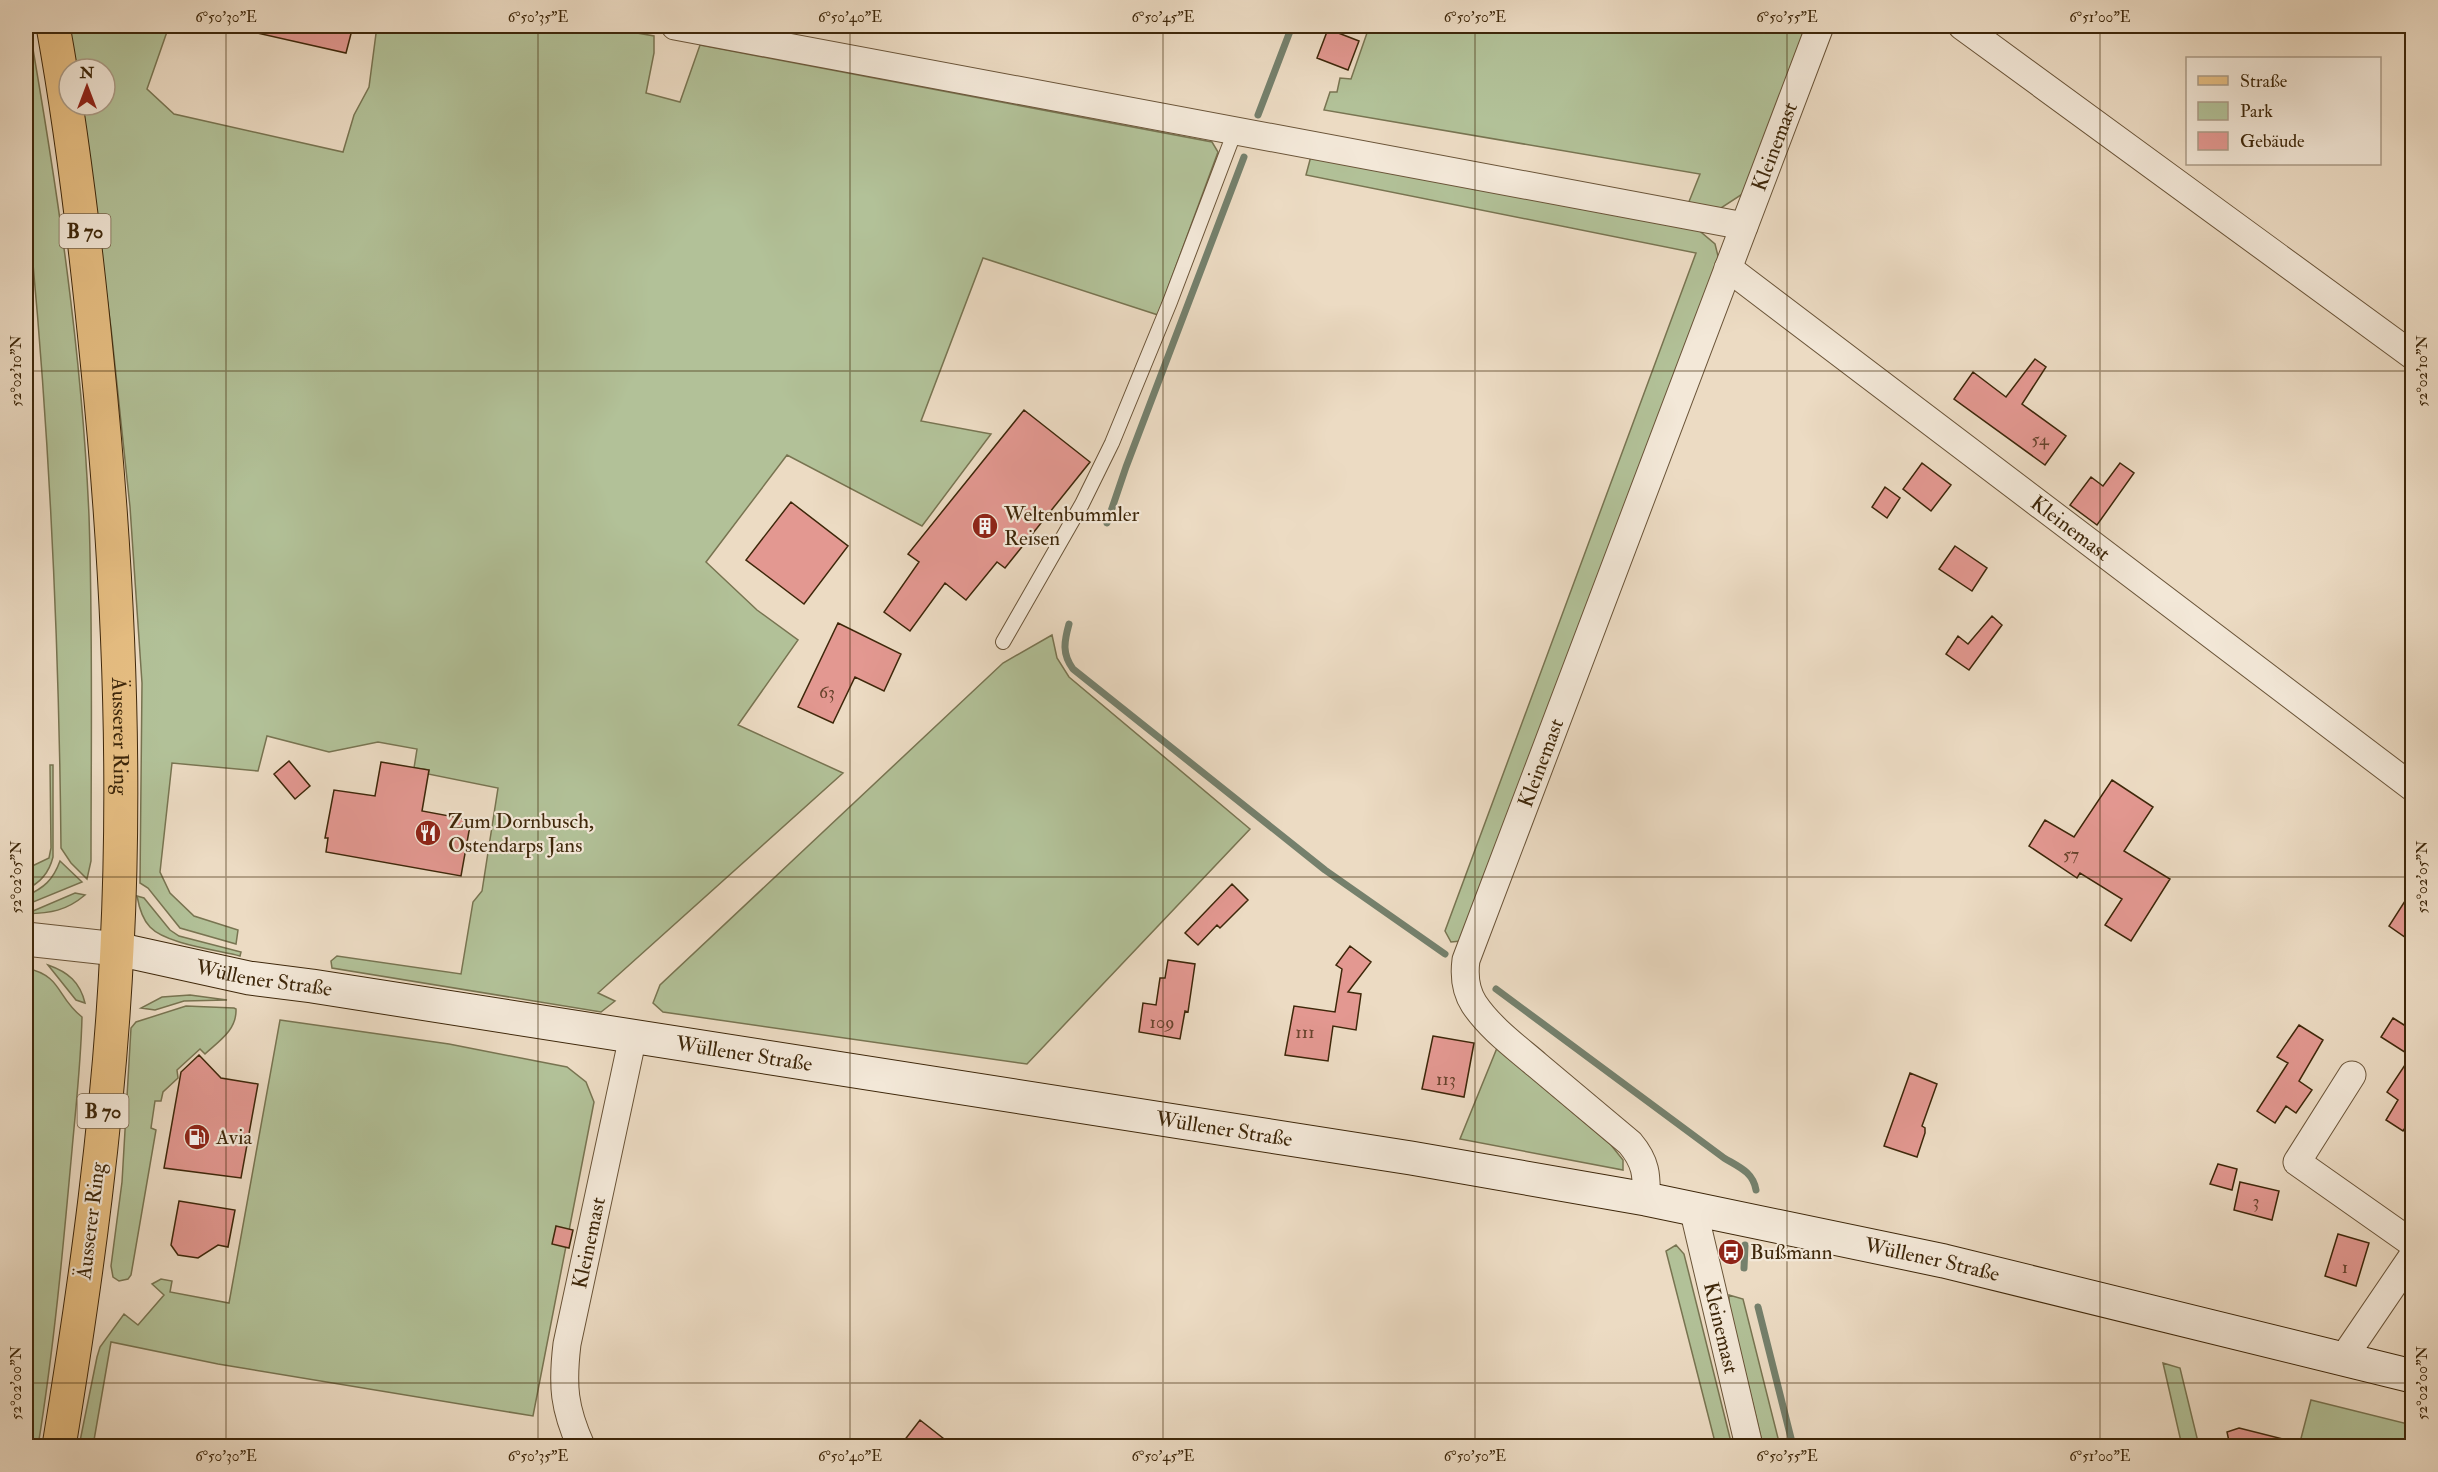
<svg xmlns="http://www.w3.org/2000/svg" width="2438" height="1472" viewBox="0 0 2438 1472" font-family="'IM FELL Double Pica',serif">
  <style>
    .green { fill: #b2c198; stroke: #787451; stroke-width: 1.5 }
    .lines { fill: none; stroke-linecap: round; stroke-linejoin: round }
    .stream { stroke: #75806c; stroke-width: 7 }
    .building { fill: #e39891; stroke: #3e270a; stroke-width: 1.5 }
    .service-casing { stroke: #6a5438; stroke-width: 16 }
    .minor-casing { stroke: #6a5438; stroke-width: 29 }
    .tertiary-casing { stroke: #6a5438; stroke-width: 35 }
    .secondary-casing { stroke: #3e270a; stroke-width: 35 }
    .primary-casing { stroke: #3e270a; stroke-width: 35 }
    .service { stroke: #f3e8d8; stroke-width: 14 }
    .minor { stroke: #f3e8d8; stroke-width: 27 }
    .tertiary { stroke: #f3e8d8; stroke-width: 33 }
    .secondary { stroke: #f3e8d8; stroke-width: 33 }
    .primary { stroke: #e6be82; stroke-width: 33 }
    .ticks { fill: none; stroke: #3e270a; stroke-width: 1.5; stroke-opacity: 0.45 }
    .labels { text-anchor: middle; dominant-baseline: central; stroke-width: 4.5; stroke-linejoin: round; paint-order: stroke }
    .number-label { font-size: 18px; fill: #67432c }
    .shield { fill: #f3e8d8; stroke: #746148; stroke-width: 1.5 }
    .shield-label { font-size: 20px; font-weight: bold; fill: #3e270a }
    .street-label { font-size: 21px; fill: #3e270a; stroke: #f3e8d8 }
    .poi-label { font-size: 21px; fill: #3e270a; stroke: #f3e8d8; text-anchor: start }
    .neatline { fill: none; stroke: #3e270a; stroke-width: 2 }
    .ticks-label { font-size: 15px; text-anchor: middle; fill: #3e270a }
  </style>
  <rect width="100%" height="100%" fill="#ecdbc3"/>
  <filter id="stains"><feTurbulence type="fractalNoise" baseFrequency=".00333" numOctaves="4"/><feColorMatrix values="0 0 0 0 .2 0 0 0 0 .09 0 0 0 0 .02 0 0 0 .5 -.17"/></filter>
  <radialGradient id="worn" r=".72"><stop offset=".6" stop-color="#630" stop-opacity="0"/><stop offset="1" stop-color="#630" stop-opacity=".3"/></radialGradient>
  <!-- green -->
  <path class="green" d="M 26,26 L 29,26 C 57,187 82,352 89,516 C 93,631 91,746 91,861 L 87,879 L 71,863 L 61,848 C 59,635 49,422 28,211 L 26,212 Z
    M 68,26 L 169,26 L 147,89 L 174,114 L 343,152 L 354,115 L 369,87 L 377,26 L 597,26 L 654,36 L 654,53 L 646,93 L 680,102 L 700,45 L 1212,142 L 1218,152 L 1158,315 L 983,258 L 921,421 L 991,434 L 922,526 L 787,455 L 706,562 L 757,610 L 798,640 L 738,725 L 843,773 L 598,993 L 615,1001 L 601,1012 L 332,968 L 331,961 L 337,956 L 461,974 L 473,902 L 482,891 L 498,788 L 428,774 L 429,770 L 414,768 L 417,749 L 378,742 L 329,752 L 267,736 L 258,771 L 172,763 L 160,872 L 170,893 L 194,916 L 238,930 L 236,944 L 180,928 L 148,888 L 140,883 L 142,683 L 130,507 L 111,328 L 81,105 L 105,105 L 105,69 L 75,69 Z
    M 1348,26 L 1809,26 L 1744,193 L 1721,208 L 1688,204 L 1700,174 L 1324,110 L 1330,92 L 1337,92 L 1340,78 L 1351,79 L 1367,33 Z
    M 1311,156 L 1696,228 L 1715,244 L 1720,264 L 1461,941 L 1451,942 L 1445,931 L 1696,253 L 1306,175 Z
    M 1052,635 L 1057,658 L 1069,677 L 1250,829 L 1027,1064 L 663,1012 L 653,1003 L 660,985 L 1003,663 Z
    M 50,765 L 53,765 L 53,857 C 49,873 41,883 26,889 L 26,869 L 49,858 L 51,848 Z
    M 60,861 L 82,882 L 26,905 L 26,896 C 44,888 53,880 60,861 Z
    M 75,893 L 85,895 C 66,911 51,913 26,914 Z
    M 137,896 L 144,898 L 170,930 L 179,936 L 241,952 L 240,956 C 217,950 166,944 150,927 C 142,919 139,907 137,896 Z
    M 48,965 C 68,972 80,982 85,1003 L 76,1000 Z
    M 26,968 C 63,976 56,997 82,1017 C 81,1062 76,1105 72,1150 C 63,1249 54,1348 38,1446 L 26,1446 Z
    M 190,995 L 227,1000 L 184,1001 L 155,1010 L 141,1008 L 162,997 Z
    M 186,1006 L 234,1008 L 236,1009 C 237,1030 219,1041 205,1054 L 200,1049 L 177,1070 L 178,1078 L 163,1092 L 161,1101 L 155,1101 L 151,1128 L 156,1130 L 131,1275 L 128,1279 L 119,1281 L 113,1277 L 111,1266 L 122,1182 L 131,1028 L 136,1022 Z
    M 280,1020 L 449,1044 L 567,1067 L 586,1082 L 594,1102 L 533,1416 L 218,1364 L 111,1342 L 93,1446 L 79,1446 L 97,1357 L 100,1347 L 124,1314 L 138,1325 L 164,1295 L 152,1284 L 161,1279 L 172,1281 L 170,1292 L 229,1303 Z
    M 1497,1048 L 1611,1145 L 1623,1160 L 1623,1170 L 1460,1139 Z
    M 1676,1245 L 1684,1254 L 1732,1446 L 1716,1446 L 1666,1251 Z
    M 1729,1295 L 1743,1299 L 1780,1446 L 1763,1446 L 1729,1306 Z
    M 2163,1363 L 2180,1368 L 2199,1446 L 2182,1446 Z
    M 2311,1400 L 2412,1425 L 2412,1446 L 2299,1446 Z"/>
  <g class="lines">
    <!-- stream -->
    <path class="stream" d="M 1258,115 L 1292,26
      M 1107,523 L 1126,467 L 1244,157
      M 1069,624 C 1064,642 1062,654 1073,669 L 1325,870 L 1445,954
      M 1496,989 L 1724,1158 C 1739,1167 1753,1172 1756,1190
      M 1744,1268 L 1745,1245
      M 1758,1307 L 1793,1446"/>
  </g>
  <!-- building -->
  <path class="building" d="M 258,26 L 353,26 L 346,53 L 257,33 Z
    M 1328,29 L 1359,41 L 1348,70 L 1317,58 Z
    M 2035,359 L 2046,367 L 2022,404 L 2066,436 L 2045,465 L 1954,399 L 1973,372 L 2006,397 Z
    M 1024,410 L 1090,462 L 1005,568 L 997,562 L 966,600 L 945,583 L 910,631 L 884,612 L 919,562 L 908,554 Z
    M 1922,463 L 1951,485 L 1931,511 L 1903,489 Z
    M 2120,463 L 2134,473 L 2097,525 L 2070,505 L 2091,477 L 2103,486 Z
    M 1885,487 L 1900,498 L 1887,518 L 1872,507 Z
    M 791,502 L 848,546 L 804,604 L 746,560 Z
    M 1955,546 L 1987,568 L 1972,591 L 1939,569 Z
    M 1992,616 L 2002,625 L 1969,670 L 1946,654 L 1958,636 L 1968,644 Z
    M 838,623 L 901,654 L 884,691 L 855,677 L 833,723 L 798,707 Z
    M 289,761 L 310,786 L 295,799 L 274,774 Z
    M 381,762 L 429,770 L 422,811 L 471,820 L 461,876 L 326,852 L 328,838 L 325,838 L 334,790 L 375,796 Z
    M 2112,780 L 2153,807 L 2124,851 L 2170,879 L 2131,941 L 2105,925 L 2122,899 L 2080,873 L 2077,878 L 2029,846 L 2045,820 L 2074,837 Z
    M 1232,884 L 1248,900 L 1220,928 L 1217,925 L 1198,945 L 1185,933 Z
    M 2412,890 L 2412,942 L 2389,926 Z
    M 1350,946 L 1371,962 L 1348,992 L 1361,994 L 1356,1030 L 1333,1026 L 1328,1061 L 1285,1055 L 1294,1006 L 1335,1012 L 1342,969 L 1336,965 Z
    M 1168,960 L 1195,964 L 1188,1012 L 1185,1011 L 1180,1039 L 1139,1032 L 1143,1003 L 1156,1005 L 1160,978 L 1165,978 Z
    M 2393,1018 L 2412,1030 L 2412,1117 L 2403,1131 L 2386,1120 L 2398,1100 L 2387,1092 L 2411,1056 L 2381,1037 Z
    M 2299,1025 L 2323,1040 L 2299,1081 L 2312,1090 L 2296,1113 L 2286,1106 L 2275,1123 L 2257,1111 L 2288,1063 L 2277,1057 Z
    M 1433,1036 L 1474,1043 L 1464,1097 L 1422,1089 Z
    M 199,1055 L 221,1078 L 258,1084 L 241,1178 L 164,1168 L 181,1072 Z
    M 1910,1073 L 1937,1084 L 1922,1126 L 1925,1128 L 1925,1133 L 1917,1157 L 1884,1146 Z
    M 2218,1164 L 2237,1169 L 2232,1190 L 2210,1184 Z
    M 2240,1182 L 2279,1191 L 2272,1220 L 2234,1210 Z
    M 179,1201 L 235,1210 L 228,1247 L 218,1245 L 198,1258 L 178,1255 L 171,1245 Z
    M 556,1226 L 573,1230 L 569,1248 L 552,1244 Z
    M 2338,1234 L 2369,1243 L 2356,1286 L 2325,1276 Z
    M 920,1420 L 953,1446 L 900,1446 Z
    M 2239,1428 L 2287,1440 L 2287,1446 L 2230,1446 L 2227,1432 Z"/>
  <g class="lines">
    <!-- service casing -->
    <g class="service-casing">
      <path id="service" d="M 1003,642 L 1082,504 L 1112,443 L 1170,302 L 1235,131"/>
    </g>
    <!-- minor casing -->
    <g class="minor-casing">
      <g id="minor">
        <path d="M 675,26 L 1744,226"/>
        <path d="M 1962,26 L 2412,355"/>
        <path id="s1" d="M 1728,268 L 2412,787"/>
        <path d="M 2352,1075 L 2297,1162 L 2412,1243"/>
        <path id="s2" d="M 1646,1199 C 1647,1175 1646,1162 1630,1143 C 1599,1117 1568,1091 1537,1065 C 1516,1047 1490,1028 1474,1004 C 1465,990 1464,975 1466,960 L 1820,26"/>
        <path id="s3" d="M 1693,1208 L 1749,1446"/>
        <path d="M 2342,1360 L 2412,1257"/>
        <path id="s4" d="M 581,1446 C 564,1408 562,1386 567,1344 L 633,1036"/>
      </g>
    </g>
    <!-- tertiary casing -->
    <g class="tertiary-casing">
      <path id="tertiary" d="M 26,939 L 117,949"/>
    </g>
    <!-- secondary casing -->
    <g class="secondary-casing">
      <g id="secondary">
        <path id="s5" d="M 117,949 L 249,978 L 312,986 L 1411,1158 L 1646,1199 L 1944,1261 L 2412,1376"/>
      </g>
    </g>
    <!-- primary casing -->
    <g class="primary-casing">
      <g id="primary">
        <path id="s6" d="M 53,26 C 73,136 86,248 97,360 C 117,555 127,752 117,948 C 109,1115 86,1282 59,1446"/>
      </g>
    </g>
    <!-- service -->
    <use href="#service" class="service"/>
    <!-- minor -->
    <use href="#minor" class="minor"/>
    <!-- tertiary -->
    <use href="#tertiary" class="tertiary"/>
    <!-- secondary -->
    <use href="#secondary" class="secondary"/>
    <!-- primary -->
    <use href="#primary" class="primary"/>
  </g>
  <!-- ticks -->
  <path class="ticks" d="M 226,26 L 226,1446M 538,26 L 538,1446M 850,26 L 850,1446M 1163,26 L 1163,1446M 1475,26 L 1475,1446M 1787,26 L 1787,1446M 2100,26 L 2100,1446M 2412,26 L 2412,1446M 26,371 L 2412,371M 26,877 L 2412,877M 26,1383 L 2412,1383"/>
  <!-- icons -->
  <defs>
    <g id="building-disc" transform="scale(1.35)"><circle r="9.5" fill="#8f2418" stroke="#f3e8d8"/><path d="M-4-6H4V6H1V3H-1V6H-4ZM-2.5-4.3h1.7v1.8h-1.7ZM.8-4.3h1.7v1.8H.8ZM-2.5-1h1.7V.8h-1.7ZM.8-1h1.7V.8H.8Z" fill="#fff"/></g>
    <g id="restaurant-disc" transform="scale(1.35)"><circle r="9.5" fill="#8f2418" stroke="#f3e8d8"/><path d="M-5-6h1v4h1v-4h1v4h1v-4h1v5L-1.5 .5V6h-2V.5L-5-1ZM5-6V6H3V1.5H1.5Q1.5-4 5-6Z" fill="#fff"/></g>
    <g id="fuel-disc" transform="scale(1.35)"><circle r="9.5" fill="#8f2418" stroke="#f3e8d8"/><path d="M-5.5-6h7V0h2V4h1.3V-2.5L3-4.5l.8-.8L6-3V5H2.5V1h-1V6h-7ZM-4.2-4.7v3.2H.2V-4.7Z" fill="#fff"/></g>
    <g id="bus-disc" transform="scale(1.35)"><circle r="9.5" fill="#8f2418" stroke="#f3e8d8"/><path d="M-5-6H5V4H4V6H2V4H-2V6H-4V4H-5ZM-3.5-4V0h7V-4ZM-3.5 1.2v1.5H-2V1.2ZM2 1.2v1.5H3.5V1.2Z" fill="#fff"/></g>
  </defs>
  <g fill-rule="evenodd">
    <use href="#building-disc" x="985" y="526"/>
    <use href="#restaurant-disc" x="428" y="833"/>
    <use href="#fuel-disc" x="197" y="1137"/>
    <use href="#bus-disc" x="1731" y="1252"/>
  </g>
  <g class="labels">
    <!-- number labels -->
    <g class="number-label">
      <text x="2040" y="439">54</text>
      <text x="827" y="692">63</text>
      <text x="2071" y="854">57</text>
      <text x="1162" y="1022">109</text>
      <text x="1305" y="1032">111</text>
      <text x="1446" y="1079">113</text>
      <text x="2256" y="1201">3</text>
      <text x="2345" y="1267">1</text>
    </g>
    <!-- shield labels -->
    <g class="shield">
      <rect x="59.5" y="214" width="51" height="34" rx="4.5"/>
      <rect x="77.5" y="1094" width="51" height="34" rx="4.5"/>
    </g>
    <g class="shield-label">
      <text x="85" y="231">B 70</text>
      <text x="103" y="1111">B 70</text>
    </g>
    <!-- street labels -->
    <g class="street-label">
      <text stroke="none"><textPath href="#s2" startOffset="1185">Kleinemast</textPath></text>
      <text stroke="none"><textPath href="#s1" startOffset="430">Kleinemast</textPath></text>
      <text stroke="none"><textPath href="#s6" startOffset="714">Äusserer Ring</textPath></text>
      <text stroke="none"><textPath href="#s2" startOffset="526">Kleinemast</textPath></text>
      <text stroke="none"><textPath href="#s5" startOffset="150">Wüllener Straße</textPath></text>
      <text stroke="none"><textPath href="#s5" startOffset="636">Wüllener Straße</textPath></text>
      <text stroke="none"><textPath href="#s5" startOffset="1122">Wüllener Straße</textPath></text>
      <text transform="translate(91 1221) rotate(-83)">Äusserer Ring</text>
      <text stroke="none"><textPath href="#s4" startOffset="208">Kleinemast</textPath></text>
      <text stroke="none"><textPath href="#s5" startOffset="1842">Wüllener Straße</textPath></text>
      <text stroke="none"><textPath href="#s3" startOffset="123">Kleinemast</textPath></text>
    </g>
    <!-- poi labels -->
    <g class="poi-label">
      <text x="1004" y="514">Weltenbummler<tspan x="1004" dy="24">Reisen</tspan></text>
      <text x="448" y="821">Zum Dornbusch,<tspan x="448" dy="24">Ostendarps Jans</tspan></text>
      <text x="216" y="1137">Avia</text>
      <text x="1750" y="1252">Bußmann</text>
    </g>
  </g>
  <!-- margin -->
  <rect width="2438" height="1472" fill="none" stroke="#ecdbc3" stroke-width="66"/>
  <!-- legend -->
  <rect x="2186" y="57" width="195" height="108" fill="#f3e8d8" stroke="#ab9b86" stroke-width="1.5"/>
  <rect x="2198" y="76" width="30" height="9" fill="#e6be82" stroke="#ab9b86" stroke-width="1.5"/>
  <text x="2240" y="87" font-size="18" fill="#3e270a">Straße</text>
  <rect x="2198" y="102" width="30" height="18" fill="#b2c198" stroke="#ab9b86" stroke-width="1.5"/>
  <text x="2240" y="117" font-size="18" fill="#3e270a">Park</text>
  <rect x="2198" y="132" width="30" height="18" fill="#e39891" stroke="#ab9b86" stroke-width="1.5"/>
  <text x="2240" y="147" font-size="18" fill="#3e270a">Gebäude</text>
  <!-- north arrow -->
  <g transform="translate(87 87)"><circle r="28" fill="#f3e8d8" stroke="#ab9b86" stroke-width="1.5"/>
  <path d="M0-4.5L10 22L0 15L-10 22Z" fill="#8f2418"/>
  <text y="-9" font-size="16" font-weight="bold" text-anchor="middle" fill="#3e270a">N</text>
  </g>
  <rect x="33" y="33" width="2372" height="1406" class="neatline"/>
  <g class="ticks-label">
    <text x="226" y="22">6°50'30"E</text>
    <text x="538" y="22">6°50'35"E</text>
    <text x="850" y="22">6°50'40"E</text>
    <text x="1163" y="22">6°50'45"E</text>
    <text x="1475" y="22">6°50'50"E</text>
    <text x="1787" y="22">6°50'55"E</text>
    <text x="2100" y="22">6°51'00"E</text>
    <text transform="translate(16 371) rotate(-90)" y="5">52°02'10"N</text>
    <text transform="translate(2422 371) rotate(-90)" y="5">52°02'10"N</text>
    <text transform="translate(16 877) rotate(-90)" y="5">52°02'05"N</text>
    <text transform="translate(2422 877) rotate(-90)" y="5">52°02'05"N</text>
    <text transform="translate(16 1383) rotate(-90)" y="5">52°02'00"N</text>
    <text transform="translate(2422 1383) rotate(-90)" y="5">52°02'00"N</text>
    <text x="226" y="1461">6°50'30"E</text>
    <text x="538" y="1461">6°50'35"E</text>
    <text x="850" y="1461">6°50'40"E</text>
    <text x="1163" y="1461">6°50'45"E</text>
    <text x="1475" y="1461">6°50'50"E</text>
    <text x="1787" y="1461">6°50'55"E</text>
    <text x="2100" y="1461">6°51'00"E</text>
  </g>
  <rect width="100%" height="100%" filter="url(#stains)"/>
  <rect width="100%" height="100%" fill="url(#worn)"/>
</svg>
